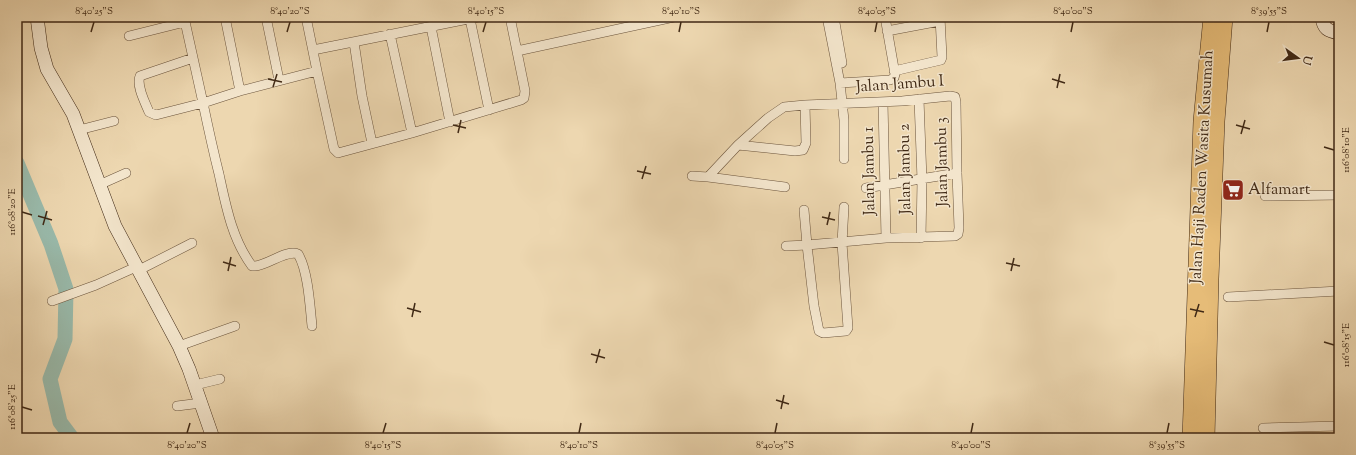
<svg xmlns="http://www.w3.org/2000/svg" width="1356" height="455" viewBox="0 0 1356 455" font-family="'Sorts Mill Goudy',serif">
  <style>
    .lines { fill: none; stroke-linecap: round; stroke-linejoin: round }
    .river { stroke: #99baab; stroke-width: 15 }
    .street-casing { stroke: #6b543c; stroke-width: 10 }
    .secondary-casing { stroke: #402915; stroke-width: 14 }
    .highway-casing { stroke: #402915; stroke-width: 18 }
    .street { stroke: #f3e5cc; stroke-width: 9 }
    .secondary { stroke: #f3e5cc; stroke-width: 13 }
    .highway { stroke: #e6bc78; stroke-width: 17 }
    .ticks { fill: none; stroke: #402915; stroke-width: 1.5 }
    .labels { text-anchor: middle; dominant-baseline: central; stroke-width: 3; stroke-linejoin: round; paint-order: stroke }
    .street-label { font-size: 16px; fill: #402915; stroke: #f3e5cc }
    .poi-label { font-size: 16px; fill: #402915; stroke: #f3e5cc; text-anchor: start }
    .neatline { fill: none; stroke: #402915; stroke-width: 1.5 }
    .ticks-label { font-size: 10px; text-anchor: middle; fill: #402915 }
  </style>
  <rect width="100%" height="100%" fill="#edd7b0"/>
  <filter id="stains"><feTurbulence type="fractalNoise" baseFrequency=".005" numOctaves="4"/><feColorMatrix values="0 0 0 0 .2 0 0 0 0 .09 0 0 0 0 .02 0 0 0 .5 -.17"/></filter>
  <radialGradient id="worn" r=".72"><stop offset=".6" stop-color="#630" stop-opacity="0"/><stop offset="1" stop-color="#630" stop-opacity=".3"/></radialGradient>
  <g class="lines">
    <!-- river -->
    <path class="river" d="M 17,163 L 51,244 L 66,289 L 65,339 L 50,379 L 60,422 L 72,438"/>
    <!-- street casing -->
    <g class="street-casing">
      <path id="street" d="M 184,17 L 203,103 L 240,91 L 317,71 L 306,17
        M 225,17 L 240,91
        M 266,17 L 279,80
        M 827,17 L 840,83 L 844,120 L 844,159
        M 834,17 L 842,63
        M 470,19 L 489,110
        M 431,27 L 450,122
        M 887,31 L 940,21
        M 390,34 L 412,133
        M 129,36 L 185,22
        M 354,42 L 362,96 L 372,143
        M 313,50 L 478,17
        M 517,51 L 674,17
        M 193,58 L 140,76 C 136,86 145,102 149,112 L 156,115 L 203,103 C 208,127 213,150 219,174 C 226,206 232,239 252,266 L 255,266 C 268,265 287,249 298,254 C 308,270 310,306 312,326
        M 317,71 L 334,149 L 338,153 L 412,133 L 521,100 L 524,98 L 525,91 L 510,17
        M 894,71 L 941,60 L 942,57 L 940,17
        M 840,83 L 890,80 L 894,78 L 895,74 L 885,17
        M 919,99 L 922,180 L 921,238
        M 883,102 L 886,238
        M 79,130 L 114,121
        M 738,145 L 795,151 L 803,150 L 806,143 L 805,105
        M 692,176 L 708,177 L 785,187
        M 708,177 L 738,145 L 768,118 L 784,107 L 805,105 L 902,101 L 950,96 L 955,97 L 956,102 L 957,173 L 959,228 L 958,234 L 955,236 L 886,238 L 807,245 L 814,306 L 819,331 L 823,333 L 846,331 L 848,328 L 842,243 L 844,207
        M 99,185 L 126,173
        M 866,188 L 957,173
        M 1265,196 L 1339,195
        M 786,246 L 807,245 L 804,210
        M 139,270 L 192,243
        M 1228,297 L 1339,291
        M 52,301 L 96,285 L 136,267
        M 179,346 L 235,326
        M 195,385 L 220,379
        M 177,406 L 201,403
        M 1263,428 L 1339,426"/>
    </g>
    <!-- secondary casing -->
    <g class="secondary-casing">
      <path id="secondary" d="M 37,17 L 41,48 L 47,69 L 73,114 L 115,226 L 179,346 L 189,369 L 213,438
        M 1322,17 C 1323,29 1328,31 1339,33"/>
    </g>
    <!-- highway casing -->
    <g class="highway-casing">
      <path id="highway" d="M 1191,438 L 1202,121 L 1212,17
        M 1206,438 L 1210,279 L 1216,121 L 1224,17"/>
    </g>
    <!-- street -->
    <use href="#street" class="street"/>
    <!-- secondary -->
    <use href="#secondary" class="secondary"/>
    <!-- highway -->
    <use href="#highway" class="highway"/>
  </g>
  <!-- ticks -->
  <path class="ticks" d="M 91,32 L 94,22M 287,32 L 290,22M 483,32 L 486,22M 679,32 L 681,22M 875,32 L 877,22M 1071,32 L 1073,22M 1267,32 L 1269,22M 268,79 L 282,82M 1052,79 L 1065,83M 273,87 L 277,74M 1057,88 L 1060,74M 453,125 L 466,128M 1236,125 L 1250,129M 458,133 L 461,120M 1241,134 L 1245,120M 1324,147 L 1334,150M 637,171 L 651,174M 642,179 L 646,166M 22,212 L 32,215M 38,216 L 52,220M 822,217 L 835,220M 43,225 L 47,211M 827,225 L 830,212M 223,262 L 236,266M 1006,263 L 1020,266M 228,271 L 231,257M 1011,271 L 1014,258M 407,308 L 421,312M 1190,309 L 1204,312M 412,317 L 415,303M 1195,317 L 1199,304M 1324,342 L 1334,345M 591,354 L 605,358M 596,363 L 600,349M 776,400 L 789,404M 22,407 L 32,410M 781,409 L 784,395M 187,433 L 190,423M 383,433 L 386,423M 579,433 L 581,423M 775,433 L 777,423M 971,433 L 973,423M 1167,433 L 1169,423"/>
  <!-- icons -->
  <defs>
    <g id="supermarket-square" transform="scale(1.15)"><rect x="-9" y="-9" width="18" height="18" rx="4" fill="#8f2418" stroke="#f3e5cc"/><path d="M-6-5.5h2.5l.6 2H6L4.5 2H-2.5L-4.4-4H-6ZM-1.5 3.2a1.3 1.3 0 1 0 .1 0ZM3 3.2a1.3 1.3 0 1 0 .1 0Z" fill="#fff"/></g>
  </defs>
  <g fill-rule="evenodd">
    <use href="#supermarket-square" x="1233" y="190"/>
  </g>
  <g class="labels">
    <!-- street labels -->
    <g class="street-label">
      <text transform="translate(900 85) rotate(-4)">Jalan Jambu I</text>
      <text transform="translate(943 162) rotate(-91)">Jalan Jambu 3</text>
      <text transform="translate(1203 167) rotate(-87)">Jalan Haji Raden Wasita Kusumah</text>
      <text transform="translate(906 169) rotate(-91)">Jalan Jambu 2</text>
      <text transform="translate(870 171) rotate(-91)">Jalan Jambu 1</text>
    </g>
    <!-- poi labels -->
    <g class="poi-label">
      <text x="1248" y="190">Alfamart</text>
    </g>
  </g>
  <!-- margin -->
  <rect width="1356" height="455" fill="none" stroke="#edd7b0" stroke-width="44"/>
  <!-- north arrow -->
  <g transform="translate(1298 58) rotate(104)" stroke="#f3e5cc" stroke-width="3" paint-order="stroke">
  <path d="M0-3L7 15L0 10L-7 15Z" fill="#402915"/>
  <text y="-6" font-size="11" font-weight="bold" text-anchor="middle" fill="#402915">U</text>
  </g>
  <rect x="22" y="22" width="1312" height="411" class="neatline"/>
  <g class="ticks-label">
    <text x="94" y="14">8°40'25"S</text>
    <text x="290" y="14">8°40'20"S</text>
    <text x="486" y="14">8°40'15"S</text>
    <text x="681" y="14">8°40'10"S</text>
    <text x="877" y="14">8°40'05"S</text>
    <text x="1073" y="14">8°40'00"S</text>
    <text x="1269" y="14">8°39'55"S</text>
    <text transform="translate(1345 150) rotate(-90)" y="4">116°08'10"E</text>
    <text transform="translate(11 212) rotate(-90)" y="4">116°08'20"E</text>
    <text transform="translate(1345 345) rotate(-90)" y="4">116°08'15"E</text>
    <text transform="translate(11 407) rotate(-90)" y="4">116°08'25"E</text>
    <text x="187" y="448">8°40'20"S</text>
    <text x="383" y="448">8°40'15"S</text>
    <text x="579" y="448">8°40'10"S</text>
    <text x="775" y="448">8°40'05"S</text>
    <text x="971" y="448">8°40'00"S</text>
    <text x="1167" y="448">8°39'55"S</text>
  </g>
  <rect width="100%" height="100%" filter="url(#stains)"/>
  <rect width="100%" height="100%" fill="url(#worn)"/>
</svg>
